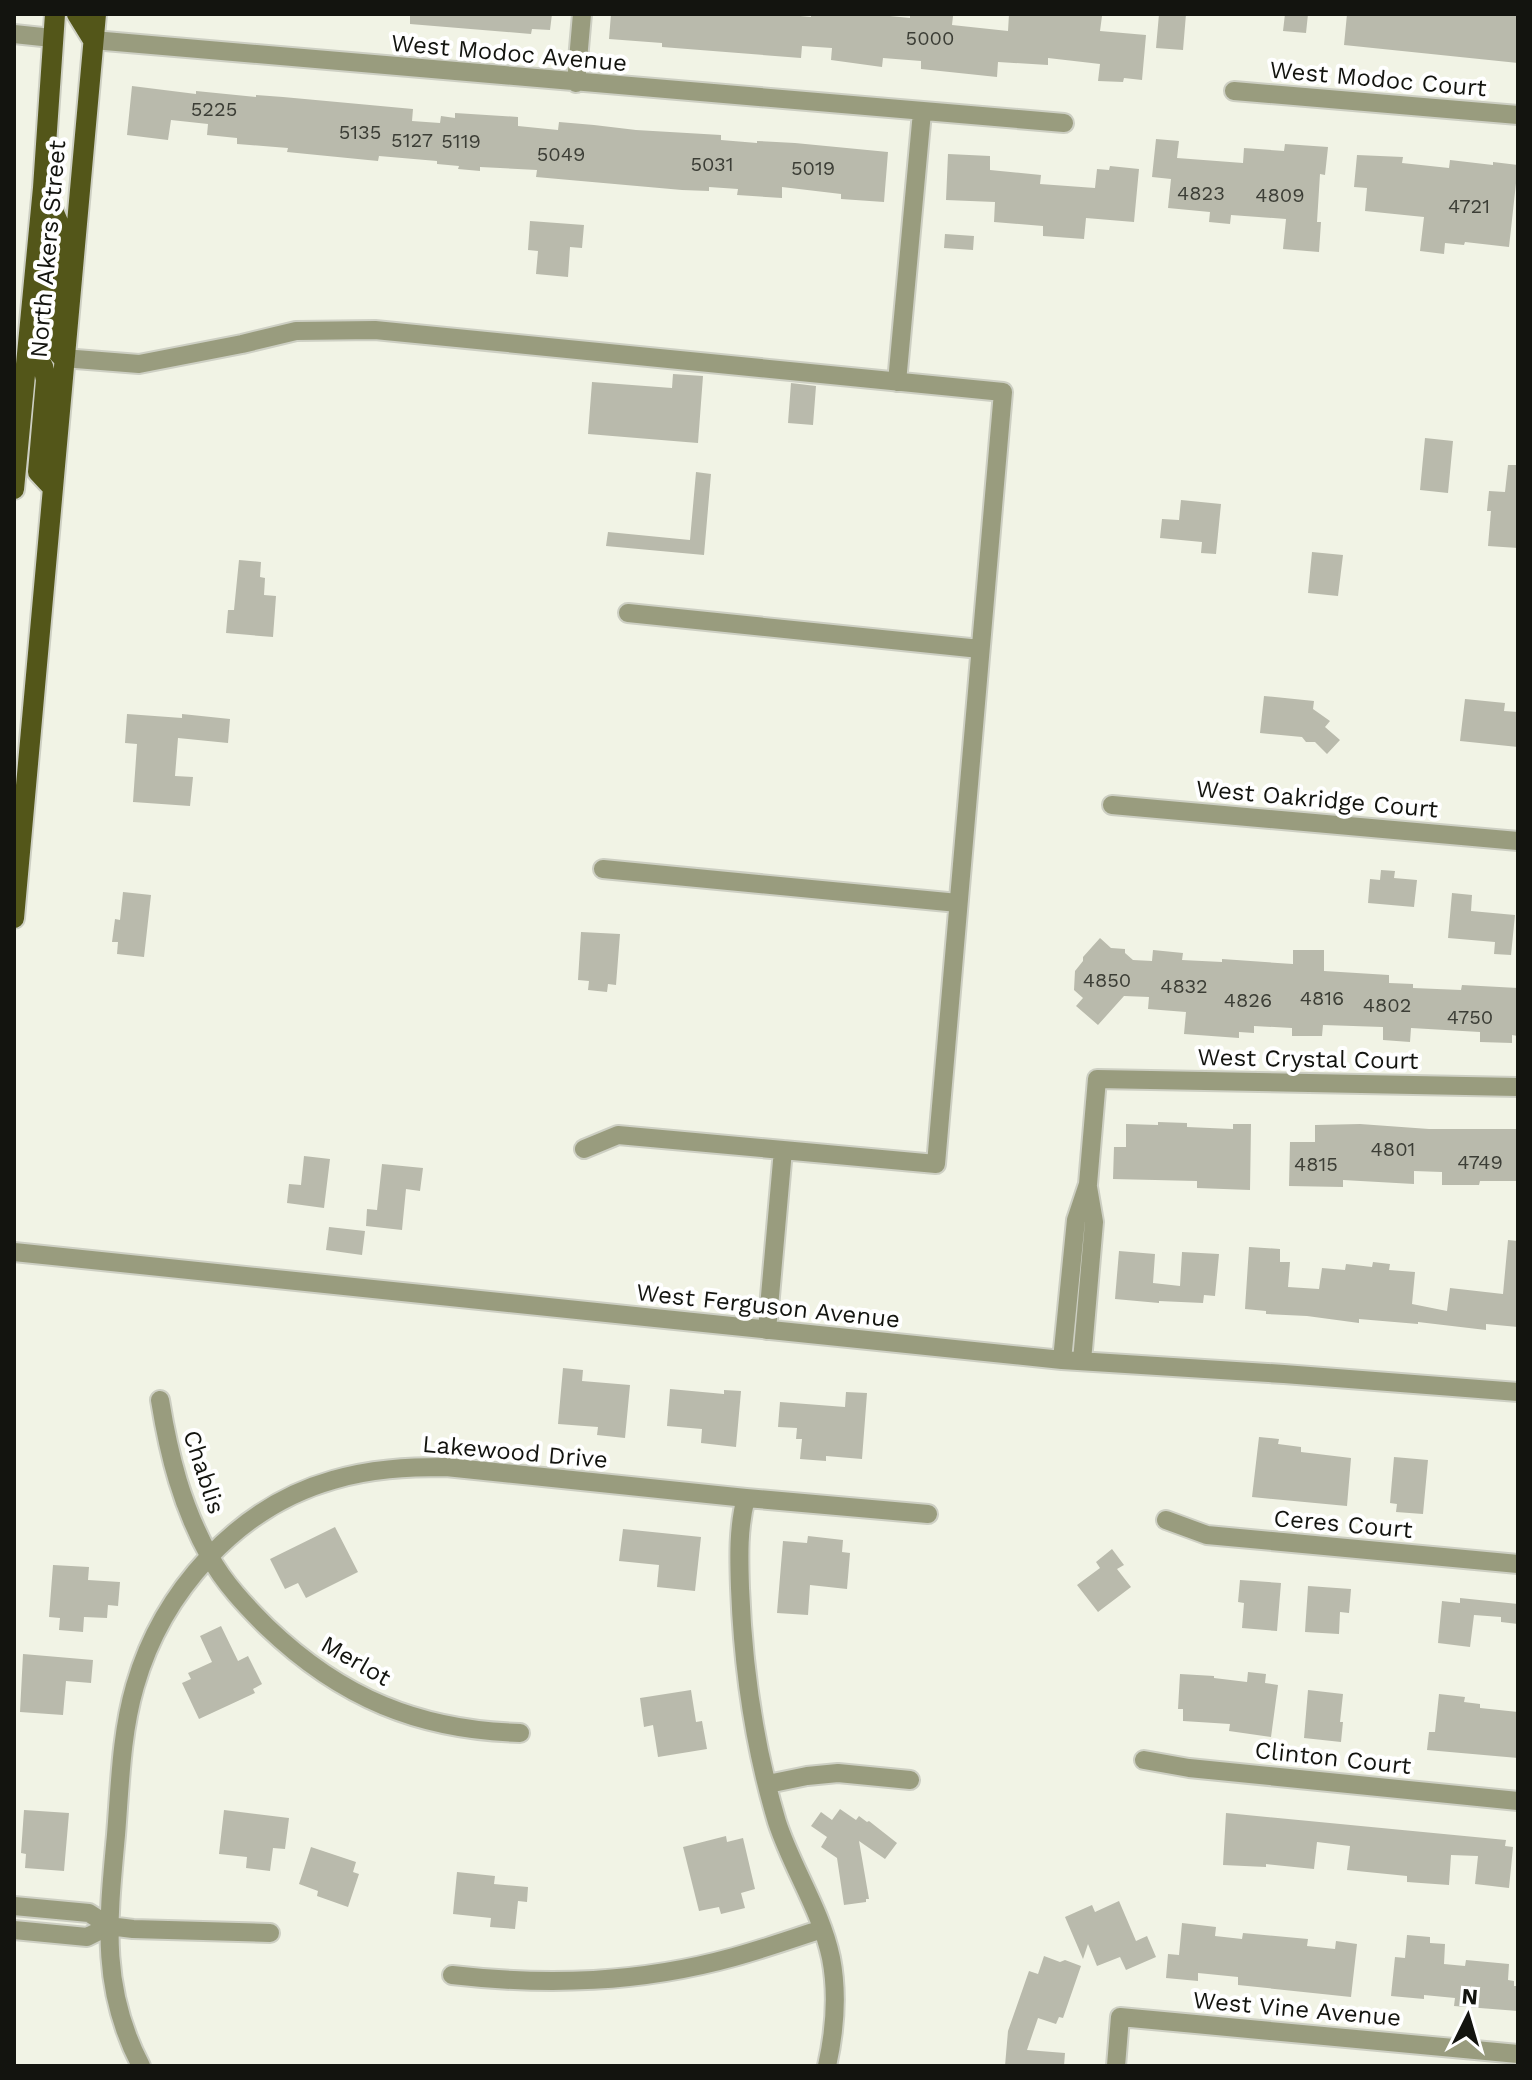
<svg xmlns="http://www.w3.org/2000/svg" width="1532" height="2080" viewBox="0 0 1532 2080" font-family="'Work Sans',sans-serif">
  <style>
    .building { fill: #b9baac }
    .lines { fill: none; stroke-linecap: round; stroke-linejoin: round }
    .minor-casing { stroke: #cdcfc3; stroke-width: 22 }
    .major-casing { stroke: #cdcfc3; stroke-width: 24 }
    .minor { stroke: #999c7e; stroke-width: 18 }
    .major { stroke: #535619; stroke-width: 20 }
    .labels { text-anchor: middle; dominant-baseline: central; stroke-width: 8; stroke-linejoin: round; paint-order: stroke }
    .number-label { font-size: 20px; fill: #3c3e36 }
    .street-label { font-size: 24px; fill: #13140f; stroke: #fff }
  </style>
  <rect width="100%" height="100%" fill="#f1f3e5"/>
  <!-- building -->
  <path class="building" d="M 410,14 L 552,14 L 550,30 L 532,29 L 531,34 L 410,24 Z
    M 611,14 L 779,14 L 811,17 L 811,14 L 869,14 L 910,18 L 910,14 L 924,14 L 953,16 L 952,25 L 1008,31 L 1009,14 L 1083,14 L 1102,16 L 1100,31 L 1146,35 L 1142,80 L 1124,78 L 1123,82 L 1098,81 L 1100,64 L 1048,58 L 1048,65 L 998,62 L 997,77 L 921,69 L 921,61 L 883,58 L 882,67 L 831,60 L 832,48 L 802,46 L 801,58 L 662,47 L 662,43 L 609,39 Z
    M 1159,14 L 1186,14 L 1183,50 L 1156,48 Z
    M 1285,14 L 1308,14 L 1306,33 L 1283,31 Z
    M 1347,14 L 1518,14 L 1518,63 L 1344,45 Z
    M 132,86 L 196,94 L 196,91 L 256,97 L 256,95 L 283,97 L 413,109 L 412,121 L 440,123 L 441,116 L 455,118 L 455,113 L 518,117 L 518,126 L 558,130 L 559,122 L 594,125 L 636,130 L 721,135 L 721,140 L 757,143 L 757,141 L 795,143 L 888,152 L 884,202 L 841,199 L 841,194 L 782,187 L 782,198 L 737,195 L 738,189 L 709,187 L 709,191 L 682,190 L 536,177 L 537,170 L 480,167 L 480,171 L 458,169 L 459,166 L 437,164 L 437,161 L 379,156 L 378,161 L 287,152 L 288,148 L 237,144 L 237,138 L 207,135 L 208,124 L 171,120 L 168,140 L 127,135 Z
    M 1156,139 L 1179,141 L 1177,158 L 1243,163 L 1244,148 L 1284,151 L 1285,144 L 1328,147 L 1325,175 L 1320,174 L 1317,222 L 1321,222 L 1319,252 L 1283,249 L 1286,219 L 1231,215 L 1230,224 L 1209,222 L 1210,212 L 1168,208 L 1171,179 L 1152,177 Z
    M 948,154 L 990,156 L 990,170 L 1041,175 L 1040,184 L 1095,188 L 1097,169 L 1109,170 L 1110,166 L 1139,169 L 1134,222 L 1086,218 L 1084,239 L 1043,236 L 1043,226 L 994,222 L 995,202 L 946,200 Z
    M 1357,155 L 1403,157 L 1402,163 L 1449,168 L 1450,160 L 1493,165 L 1493,162 L 1518,165 L 1509,247 L 1465,242 L 1464,245 L 1445,243 L 1444,254 L 1420,251 L 1424,217 L 1365,211 L 1367,188 L 1354,187 Z
    M 530,221 L 584,225 L 582,248 L 570,247 L 568,277 L 536,274 L 538,251 L 528,250 Z
    M 945,234 L 974,236 L 973,250 L 944,248 Z
    M 673,374 L 703,376 L 698,443 L 588,434 L 592,382 L 672,388 Z
    M 791,383 L 816,386 L 813,425 L 788,423 Z
    M 1425,438 L 1453,441 L 1448,493 L 1420,490 Z
    M 1508,465 L 1518,465 L 1518,548 L 1488,546 L 1491,511 L 1487,511 L 1489,491 L 1505,492 Z
    M 696,472 L 711,474 L 704,555 L 606,546 L 608,532 L 690,540 Z
    M 1181,500 L 1221,504 L 1216,554 L 1201,553 L 1202,542 L 1160,538 L 1162,519 L 1179,520 Z
    M 1312,552 L 1343,555 L 1338,596 L 1308,593 Z
    M 239,560 L 261,562 L 260,577 L 265,578 L 264,595 L 276,596 L 273,637 L 226,633 L 228,610 L 234,610 Z
    M 1264,696 L 1314,701 L 1313,709 L 1330,721 L 1325,727 L 1340,740 L 1327,754 L 1315,742 L 1306,742 L 1302,737 L 1260,733 Z
    M 1465,699 L 1505,703 L 1504,711 L 1518,712 L 1518,747 L 1460,741 Z
    M 127,714 L 182,718 L 182,714 L 230,719 L 228,743 L 178,738 L 175,776 L 193,777 L 190,806 L 133,802 L 137,744 L 125,743 Z
    M 1381,870 L 1395,871 L 1394,878 L 1417,880 L 1414,907 L 1368,903 L 1370,879 L 1380,880 Z
    M 123,892 L 151,895 L 144,957 L 117,954 L 118,942 L 112,942 L 115,919 L 120,920 Z
    M 1452,893 L 1472,895 L 1471,911 L 1515,915 L 1511,955 L 1494,954 L 1495,942 L 1448,938 Z
    M 581,932 L 620,934 L 616,985 L 608,984 L 607,992 L 588,990 L 589,981 L 578,980 Z
    M 1100,938 L 1111,948 L 1125,949 L 1125,953 L 1133,960 L 1152,961 L 1153,950 L 1183,953 L 1182,960 L 1222,962 L 1222,959 L 1293,964 L 1293,950 L 1324,950 L 1324,971 L 1389,975 L 1389,983 L 1413,984 L 1413,988 L 1461,990 L 1462,985 L 1518,988 L 1518,1036 L 1512,1035 L 1512,1043 L 1480,1042 L 1480,1032 L 1411,1028 L 1410,1042 L 1383,1040 L 1383,1027 L 1323,1025 L 1322,1036 L 1292,1036 L 1292,1028 L 1254,1026 L 1254,1033 L 1239,1032 L 1239,1038 L 1184,1034 L 1186,1012 L 1148,1009 L 1149,997 L 1124,996 L 1098,1025 L 1076,1006 L 1083,998 L 1074,990 L 1075,971 L 1083,961 L 1083,957 Z
    M 1158,1122 L 1187,1123 L 1187,1127 L 1233,1129 L 1233,1124 L 1251,1124 L 1250,1190 L 1197,1188 L 1197,1181 L 1113,1179 L 1114,1147 L 1126,1147 L 1126,1124 L 1158,1125 Z
    M 1360,1124 L 1429,1129 L 1517,1129 L 1518,1181 L 1480,1181 L 1479,1185 L 1442,1185 L 1442,1172 L 1414,1171 L 1414,1184 L 1343,1180 L 1343,1187 L 1289,1186 L 1290,1142 L 1315,1142 L 1315,1125 Z
    M 304,1156 L 330,1159 L 324,1208 L 287,1203 L 289,1184 L 301,1185 Z
    M 382,1164 L 423,1168 L 420,1191 L 406,1189 L 402,1230 L 366,1226 L 367,1209 L 377,1210 Z
    M 329,1227 L 365,1231 L 362,1255 L 326,1250 Z
    M 1508,1240 L 1518,1241 L 1518,1327 L 1486,1324 L 1486,1330 L 1418,1322 L 1418,1324 L 1359,1319 L 1359,1323 L 1307,1316 L 1266,1314 L 1266,1311 L 1245,1309 L 1249,1247 L 1280,1249 L 1280,1262 L 1290,1262 L 1288,1287 L 1319,1289 L 1322,1268 L 1345,1270 L 1346,1264 L 1372,1267 L 1373,1262 L 1390,1264 L 1389,1270 L 1415,1272 L 1412,1304 L 1447,1311 L 1450,1288 L 1503,1294 Z
    M 1119,1251 L 1155,1254 L 1153,1283 L 1180,1286 L 1182,1252 L 1219,1254 L 1215,1296 L 1204,1295 L 1203,1303 L 1159,1301 L 1159,1303 L 1115,1299 Z
    M 563,1368 L 583,1370 L 582,1381 L 630,1385 L 625,1438 L 597,1435 L 598,1427 L 558,1424 Z
    M 670,1389 L 724,1394 L 724,1390 L 741,1391 L 736,1447 L 701,1443 L 702,1429 L 667,1426 Z
    M 846,1392 L 867,1393 L 862,1459 L 826,1456 L 826,1461 L 800,1459 L 802,1439 L 796,1439 L 797,1428 L 778,1427 L 780,1402 L 845,1407 Z
    M 1259,1437 L 1279,1439 L 1278,1444 L 1301,1447 L 1301,1452 L 1351,1458 L 1347,1506 L 1252,1497 Z
    M 1394,1457 L 1428,1460 L 1423,1514 L 1396,1512 L 1397,1504 L 1390,1503 Z
    M 335,1527 L 358,1572 L 306,1598 L 298,1583 L 285,1589 L 270,1559 Z
    M 623,1529 L 701,1537 L 695,1591 L 657,1587 L 659,1565 L 619,1561 Z
    M 808,1536 L 843,1540 L 842,1552 L 850,1553 L 847,1589 L 810,1585 L 808,1615 L 777,1613 L 783,1541 L 807,1543 Z
    M 1112,1549 L 1124,1565 L 1117,1569 L 1131,1587 L 1098,1612 L 1077,1585 L 1100,1568 L 1096,1562 Z
    M 53,1565 L 89,1567 L 88,1580 L 120,1582 L 118,1606 L 108,1605 L 107,1618 L 84,1617 L 83,1632 L 59,1630 L 60,1618 L 49,1617 Z
    M 1240,1580 L 1281,1583 L 1277,1631 L 1242,1628 L 1244,1603 L 1238,1602 Z
    M 1308,1586 L 1351,1589 L 1349,1613 L 1340,1612 L 1339,1634 L 1305,1632 Z
    M 1460,1598 L 1518,1604 L 1518,1624 L 1501,1622 L 1501,1617 L 1474,1615 L 1470,1647 L 1438,1643 L 1442,1601 L 1460,1603 Z
    M 221,1626 L 238,1661 L 248,1656 L 262,1684 L 253,1689 L 255,1693 L 199,1719 L 182,1683 L 191,1679 L 188,1673 L 212,1662 L 200,1636 Z
    M 23,1654 L 93,1660 L 91,1683 L 66,1681 L 63,1715 L 20,1712 Z
    M 1248,1672 L 1266,1674 L 1265,1683 L 1278,1685 L 1271,1737 L 1229,1731 L 1230,1724 L 1183,1721 L 1183,1709 L 1178,1709 L 1180,1674 L 1214,1676 L 1214,1678 L 1247,1682 Z
    M 691,1690 L 696,1722 L 702,1721 L 707,1749 L 658,1757 L 653,1725 L 644,1727 L 640,1698 Z
    M 1308,1690 L 1343,1694 L 1340,1722 L 1343,1722 L 1341,1742 L 1304,1738 Z
    M 1439,1694 L 1465,1697 L 1464,1702 L 1480,1704 L 1480,1708 L 1518,1712 L 1518,1758 L 1427,1750 L 1429,1732 L 1435,1732 Z
    M 840,1809 L 856,1820 L 859,1816 L 867,1822 L 869,1821 L 897,1843 L 885,1859 L 859,1841 L 869,1899 L 866,1899 L 866,1902 L 844,1905 L 837,1858 L 821,1847 L 827,1837 L 811,1826 L 821,1812 L 832,1820 Z
    M 24,1810 L 69,1813 L 64,1871 L 25,1868 L 26,1854 L 21,1853 Z
    M 224,1810 L 289,1818 L 285,1849 L 273,1848 L 270,1871 L 246,1868 L 247,1857 L 219,1854 Z
    M 1226,1813 L 1506,1840 L 1505,1846 L 1513,1847 L 1509,1888 L 1475,1884 L 1478,1856 L 1451,1855 L 1449,1885 L 1407,1882 L 1407,1876 L 1347,1870 L 1350,1846 L 1317,1842 L 1314,1869 L 1266,1864 L 1266,1867 L 1223,1865 Z
    M 726,1836 L 727,1842 L 743,1838 L 755,1889 L 741,1893 L 745,1908 L 721,1914 L 719,1907 L 699,1911 L 683,1847 Z
    M 311,1847 L 356,1862 L 353,1872 L 359,1874 L 348,1907 L 317,1896 L 318,1891 L 299,1884 Z
    M 457,1872 L 495,1876 L 494,1884 L 528,1887 L 527,1902 L 518,1901 L 515,1929 L 490,1927 L 491,1918 L 453,1914 Z
    M 1119,1901 L 1136,1941 L 1147,1936 L 1156,1957 L 1126,1970 L 1120,1957 L 1097,1966 L 1088,1944 L 1083,1959 L 1065,1917 L 1092,1905 L 1095,1912 Z
    M 1182,1923 L 1216,1927 L 1215,1936 L 1242,1939 L 1243,1933 L 1308,1939 L 1307,1946 L 1335,1949 L 1336,1941 L 1357,1944 L 1351,1997 L 1238,1985 L 1238,1977 L 1198,1973 L 1198,1981 L 1166,1978 L 1168,1954 L 1179,1955 Z
    M 1407,1935 L 1430,1937 L 1430,1943 L 1445,1944 L 1444,1964 L 1465,1966 L 1466,1960 L 1509,1964 L 1508,1980 L 1514,1981 L 1514,1986 L 1518,1986 L 1518,2011 L 1454,2006 L 1455,1998 L 1424,1995 L 1424,1999 L 1391,1996 L 1395,1957 L 1405,1958 Z
    M 1044,1956 L 1060,1962 L 1065,1960 L 1081,1966 L 1063,2018 L 1059,2017 L 1056,2024 L 1038,2018 L 1027,2050 L 1065,2053 L 1064,2066 L 1005,2066 L 1008,2031 L 1029,1971 L 1038,1974 Z"/>
  <g class="lines">
    <!-- minor casing -->
    <g class="minor-casing">
      <path id="minor" d="M 14,34 L 52,38
        M 93,40 L 1064,123
        M 576,83 L 582,14
        M 1234,91 L 1518,115
        M 63,358 L 139,364 L 242,344 L 296,331 L 375,330 L 1003,392 L 936,1164 L 618,1135 L 584,1149
        M 897,382 L 922,112
        M 628,613 L 980,649
        M 1112,805 L 1518,841
        M 603,869 L 958,903
        M 14,1252 L 1062,1360 L 1284,1374 L 1518,1392
        M 767,1330 L 783,1150
        M 1062,1360 L 1076,1220 L 1088,1184 L 1097,1079 L 1518,1087
        M 1082,1361 L 1094,1222 L 1088,1187
        M 160,1400 C 169,1456 182,1507 210,1557 C 224,1583 246,1606 267,1627 C 341,1698 419,1730 520,1733
        M 746,1498 C 738,1527 739,1558 740,1588 C 743,1667 754,1746 777,1822 C 792,1868 821,1910 831,1958 C 838,1994 835,2030 827,2066
        M 1166,1520 L 1207,1535 L 1518,1564
        M 1144,1760 L 1189,1768 L 1518,1801
        M 768,1784 L 807,1776 L 838,1773 L 910,1780
        M 14,1906 L 89,1913 L 109,1926 L 133,1929 L 270,1933
        M 14,1930 L 87,1937 L 109,1926
        M 452,1975 C 548,1986 640,1983 734,1957 C 763,1949 792,1939 822,1929
        M 141,2066 C 100,1988 108,1920 116,1835 C 120,1786 121,1734 135,1686 C 162,1592 237,1507 333,1480 C 370,1469 407,1467 446,1467 L 746,1498 L 928,1514
        M 1116,2066 L 1120,2017 L 1518,2054"/>
    </g>
    <!-- major casing -->
    <g class="major-casing">
      <path id="major" d="M 77,14 L 93,40
        M 45,192 L 58,222 L 49,325 L 51,345 L 63,358
        M 28,356 L 43,366 L 46,380 L 38,472 L 52,487
        M 14,489 L 43,188 L 55,14
        M 14,918 L 96,14"/>
    </g>
    <!-- minor -->
    <use href="#minor" class="minor"/>
    <!-- major -->
    <use href="#major" class="major"/>
  </g>
  <g class="labels">
    <!-- number labels -->
    <g class="number-label">
      <text x="930" y="38">5000</text>
      <text x="214" y="109">5225</text>
      <text x="360" y="132">5135</text>
      <text x="412" y="140">5127</text>
      <text x="461" y="141">5119</text>
      <text x="561" y="154">5049</text>
      <text x="712" y="164">5031</text>
      <text x="813" y="168">5019</text>
      <text x="1201" y="193">4823</text>
      <text x="1280" y="195">4809</text>
      <text x="1469" y="206">4721</text>
      <text x="1107" y="980">4850</text>
      <text x="1184" y="986">4832</text>
      <text x="1322" y="998">4816</text>
      <text x="1248" y="1000">4826</text>
      <text x="1387" y="1005">4802</text>
      <text x="1470" y="1017">4750</text>
      <text x="1393" y="1149">4801</text>
      <text x="1480" y="1162">4749</text>
      <text x="1316" y="1164">4815</text>
    </g>
    <!-- street labels -->
    <g class="street-label">
      <text transform="translate(509 53) rotate(5)">West Modoc Avenue</text>
      <text transform="translate(1378 79) rotate(5)">West Modoc Court</text>
      <text transform="translate(48 249) rotate(-85)">North Akers Street</text>
      <text transform="translate(1317 799) rotate(5)">West Oakridge Court</text>
      <text transform="translate(1308 1059) rotate(1)">West Crystal Court</text>
      <text transform="translate(768 1306) rotate(6)">West Ferguson Avenue</text>
      <text transform="translate(515 1452) rotate(5)">Lakewood Drive</text>
      <text transform="translate(204 1472) rotate(72)">Chablis</text>
      <text transform="translate(1343 1524) rotate(5)">Ceres Court</text>
      <text transform="translate(356 1661) rotate(30)">Merlot</text>
      <text transform="translate(1333 1758) rotate(6)">Clinton Court</text>
      <text transform="translate(1297 2009) rotate(5)">West Vine Avenue</text>
    </g>
  </g>
  <!-- border -->
  <rect width="1532" height="2080" fill="none" stroke="#13140f" stroke-width="32"/>
  <!-- north arrow -->
  <g transform="translate(1468 2016) rotate(5)" stroke="#ffffff" stroke-width="6" paint-order="stroke">
  <path d="M0-6L14 30L0 20L-14 30Z" fill="#13140f"/>
  <text y="-12" font-size="22" font-weight="bold" text-anchor="middle" fill="#13140f">N</text>
  </g>
</svg>
